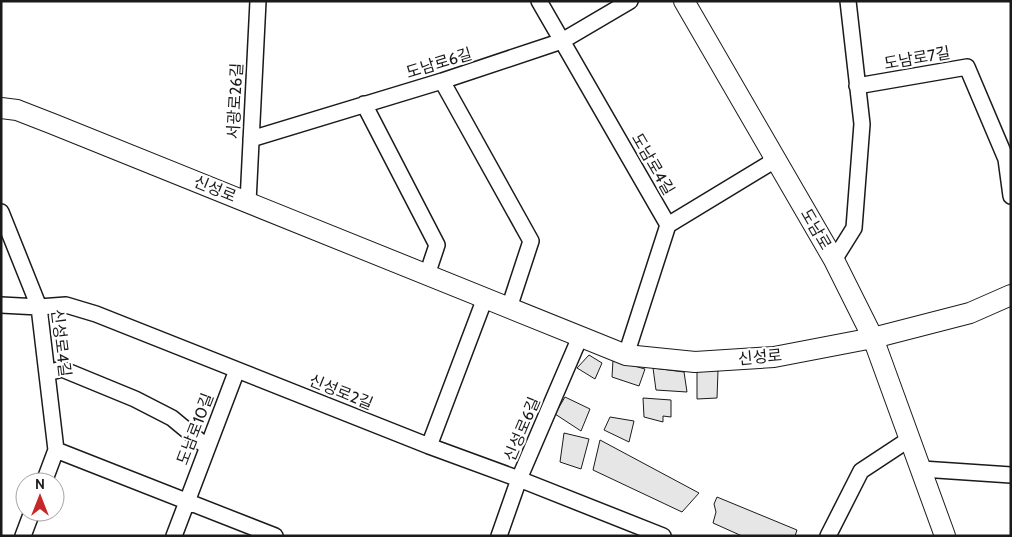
<svg xmlns="http://www.w3.org/2000/svg" width="1012" height="537" viewBox="0 0 1012 537" font-family="Cabin,'Noto Sans KR',sans-serif">
  <style>
    .building { fill: #e6e6e6; stroke: #1a1a1a }
    .lines { fill: none; stroke-linecap: round; stroke-linejoin: round }
    .street-casing { stroke: #1a1a1a; stroke-width: 18 }
    .secondary-casing { stroke: #1a1a1a; stroke-width: 22 }
    .street { stroke: #fff; stroke-width: 15 }
    .secondary { stroke: #fff; stroke-width: 20 }
    .labels { text-anchor: middle; dominant-baseline: central; stroke-width: 4; stroke-linejoin: round; paint-order: stroke }
    .street-label { font-size: 16px; fill: #1a1a1a; stroke: #fff }
  </style>
  <rect width="100%" height="100%" fill="#fff"/>
  <!-- building -->
  <path class="building" d="M 589,355 L 602,363 L 595,379 L 577,368 Z
    M 613,360 L 645,369 L 639,386 L 612,377 Z
    M 697,366 L 718,371 L 717,398 L 697,399 Z
    M 653,368 L 684,372 L 687,392 L 656,390 Z
    M 565,397 L 590,409 L 581,431 L 555,414 Z
    M 643,398 L 671,400 L 671,417 L 663,416 L 663,422 L 644,417 Z
    M 610,417 L 634,421 L 629,442 L 604,430 Z
    M 564,433 L 589,439 L 581,469 L 560,462 Z
    M 600,440 L 699,493 L 682,512 L 593,470 Z
    M 717,497 L 797,530 L 795,536 L 742,536 L 713,523 L 716,512 L 714,504 Z"/>
  <g class="lines">
    <!-- street casing -->
    <g class="street-casing">
      <path id="street" d="M 539,1 L 668,225 L 626,355
        M 442,81 L 531,241 L 509,308
        M 857,86 L 967,67 L 1006,159 L 1011,196
        M 364,104 L 437,245 L 427,275
        M 251,139 L 442,81 L 562,41 L 630,1
        M 248,202 L 258,1
        M 1,212 L 39,307 L 56,450 L 44,482
        M 668,225 L 775,160
        M 834,260 L 854,228 L 862,124 L 848,1
        M 1,305 L 39,307 L 66,305 L 96,314 L 429,446 L 519,479 L 663,536
        M 47,373 L 62,369 L 135,399 L 172,418 L 207,447
        M 429,446 L 485,298
        M 56,450 L 275,536
        M 922,469 L 1011,475
        M 23,536 L 32,512
        M 174,536 L 237,370
        M 499,536 L 519,479 L 580,337
        M 828,536 L 861,471 L 911,438"/>
    </g>
    <!-- secondary casing -->
    <g class="secondary-casing">
      <path id="secondary" d="M 684,1 L 834,260 L 873,338 L 945,536
        M 1,108 L 17,110 L 53,124 L 626,355 L 695,362 L 774,357 L 873,338 L 970,313 L 1011,295"/>
    </g>
    <!-- street -->
    <use href="#street" class="street"/>
    <!-- secondary -->
    <use href="#secondary" class="secondary"/>
  </g>
  <g class="labels">
    <!-- street labels -->
    <g class="street-label">
      <text transform="translate(917 58) rotate(-10)">도남로7길</text>
      <text transform="translate(439 63) rotate(-17)">도남로6길</text>
      <text transform="translate(235 101) rotate(-87)">서광로26길</text>
      <text transform="translate(653 164) rotate(60)">도남로4길</text>
      <text transform="translate(215 189) rotate(22)">신성로</text>
      <text transform="translate(816 229) rotate(60)">도남로</text>
      <text transform="translate(61 343) rotate(83)">신성로4길</text>
      <text transform="translate(760 357) rotate(-5)">신성로</text>
      <text transform="translate(341 392) rotate(22)">신성로2길</text>
      <text transform="translate(195 429) rotate(-69)">도남로10길</text>
      <text transform="translate(522 429) rotate(-67)">신성로6길</text>
    </g>
  </g>
  <!-- border -->
  <rect width="1012" height="537" fill="none" stroke="#1a1a1a" stroke-width="5"/>
  <!-- north arrow -->
  <g transform="translate(40 497)"><circle r="24" fill="#ffffff" stroke="#a3a3a3"/>
  <path d="M0-4L9 19L0 12L-9 19Z" fill="#c62828"/>
  <text y="-8" font-size="14" font-weight="bold" text-anchor="middle" fill="#1a1a1a">N</text>
  </g>
</svg>
